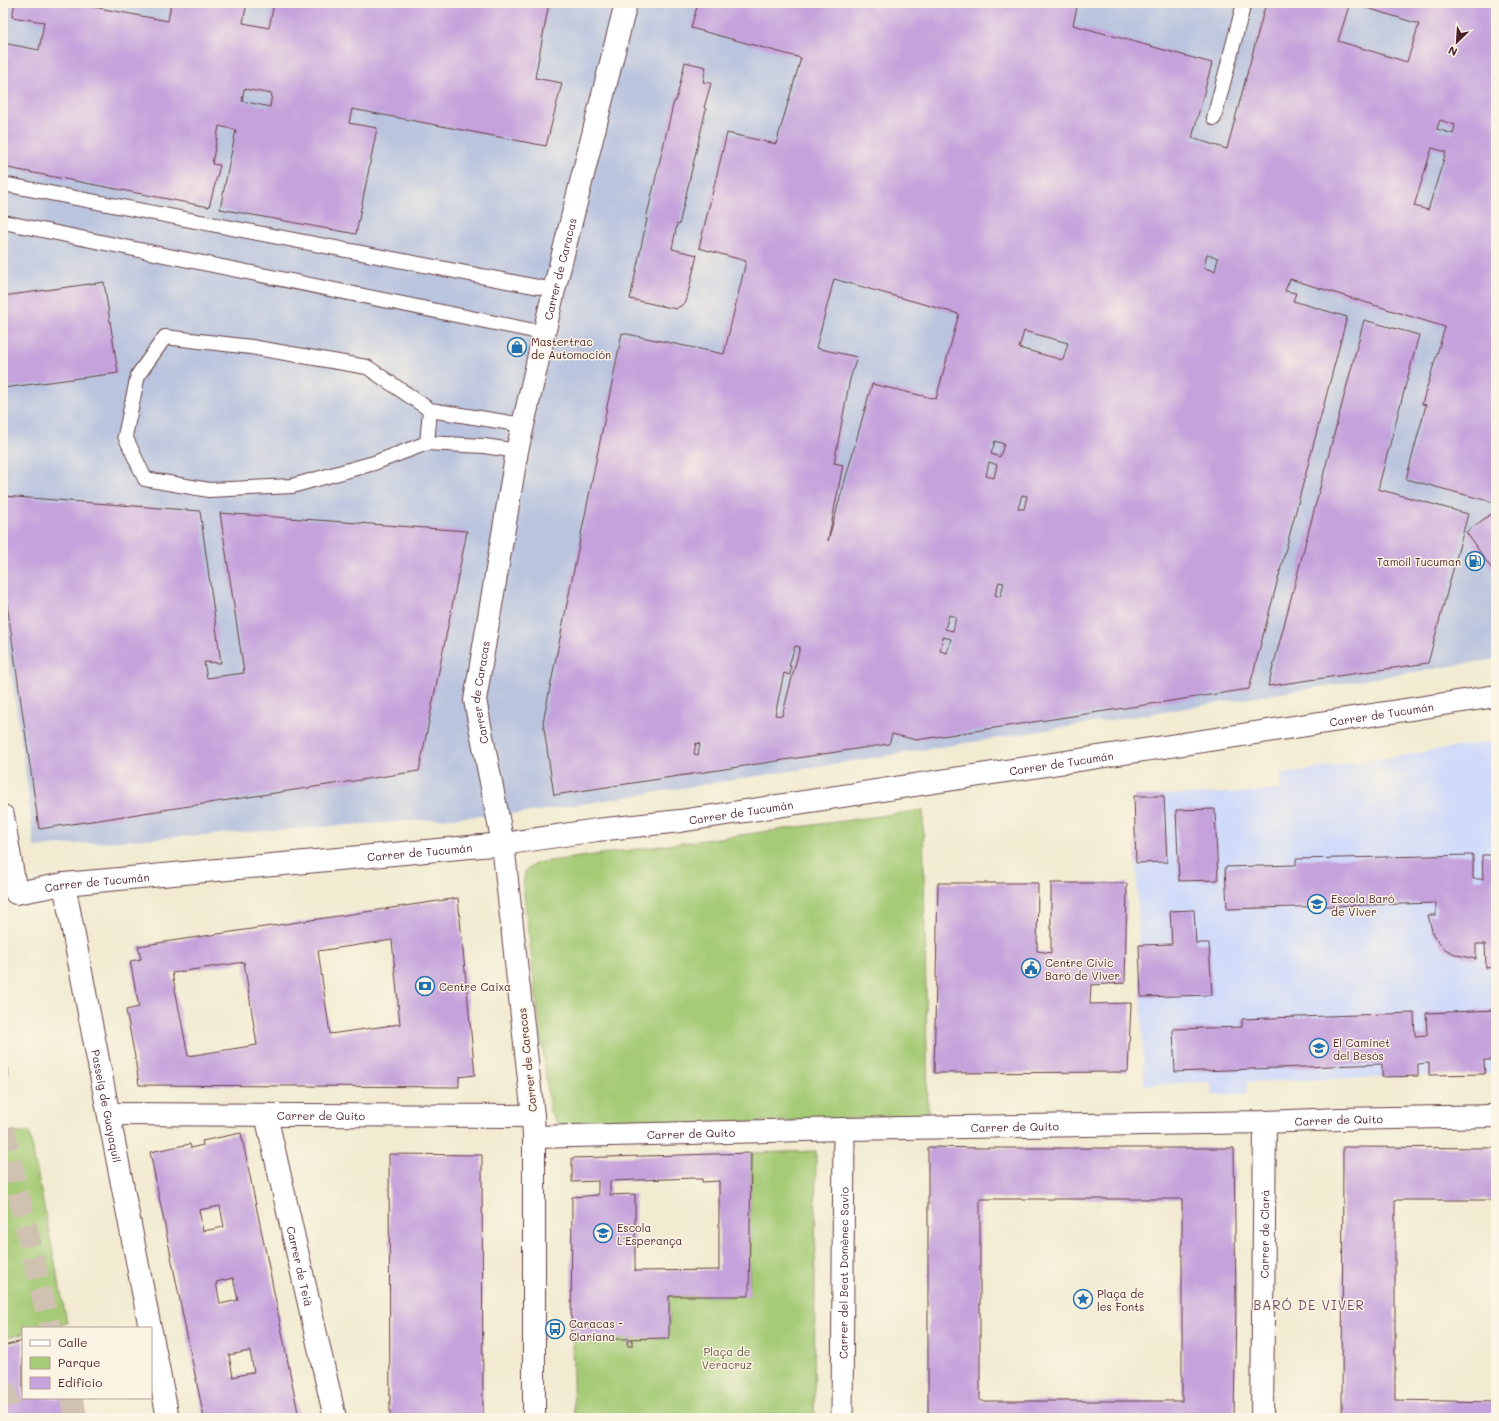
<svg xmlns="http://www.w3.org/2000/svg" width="1499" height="1421" viewBox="0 0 1499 1421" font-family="Mali,sans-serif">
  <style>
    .built { fill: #d0daf9 }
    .industrial { fill: #bac4de }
    .green { fill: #a5cb76; stroke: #787550 }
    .building { fill: #c5a2dc; fill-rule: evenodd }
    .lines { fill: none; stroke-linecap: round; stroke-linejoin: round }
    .trunk-tunnel { stroke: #d0c2b1; stroke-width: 22; stroke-dasharray: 22 11; stroke-linecap: butt }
    .service-casing { stroke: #633e44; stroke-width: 16 }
    .pedestrian-casing { stroke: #633e44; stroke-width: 23 }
    .minor-casing { stroke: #633e44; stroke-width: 24 }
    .tertiary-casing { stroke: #633e44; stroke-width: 24 }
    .service { stroke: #fff; stroke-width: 14 }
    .pedestrian { stroke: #fff; stroke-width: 21 }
    .minor { stroke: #fff; stroke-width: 22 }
    .tertiary { stroke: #fff; stroke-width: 22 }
    .labels { text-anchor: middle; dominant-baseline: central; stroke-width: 3; stroke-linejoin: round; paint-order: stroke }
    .street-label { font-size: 11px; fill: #4a1f2b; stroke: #fcf5e5 }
    .poi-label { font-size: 11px; fill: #4a1f2b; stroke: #fcf5e5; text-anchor: start }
    .park-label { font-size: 11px; fill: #655342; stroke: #fcf5e5 }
    .quarter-label { font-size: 13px; letter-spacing: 1px; fill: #754d69; stroke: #fcf5e5 }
  </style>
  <rect width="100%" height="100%" fill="#fcf5e5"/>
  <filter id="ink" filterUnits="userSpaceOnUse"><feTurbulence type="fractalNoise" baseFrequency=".025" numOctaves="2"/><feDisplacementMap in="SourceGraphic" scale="8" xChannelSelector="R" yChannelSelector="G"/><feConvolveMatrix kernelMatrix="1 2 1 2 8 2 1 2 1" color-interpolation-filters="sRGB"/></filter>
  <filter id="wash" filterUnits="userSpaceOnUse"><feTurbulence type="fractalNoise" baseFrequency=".012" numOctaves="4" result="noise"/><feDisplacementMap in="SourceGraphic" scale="16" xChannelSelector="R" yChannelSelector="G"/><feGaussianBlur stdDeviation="0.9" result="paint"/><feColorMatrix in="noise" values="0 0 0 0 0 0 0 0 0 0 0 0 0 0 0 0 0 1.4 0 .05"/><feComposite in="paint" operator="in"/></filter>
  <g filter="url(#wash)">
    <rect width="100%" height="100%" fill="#f2ebd2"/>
    <!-- built -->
    <path class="built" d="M 1496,741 L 1496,1073 L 1247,1082 L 1247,1094 L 1212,1095 L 1211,1082 L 1144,1085 L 1134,796 L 1258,792 L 1258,790 L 1281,790 L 1281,774 Z"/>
    <!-- industrial -->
    <path class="industrial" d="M 3,3 L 1496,3 L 1496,659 L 525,813 L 34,847 L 28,790 L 3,617 Z"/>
    <!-- green -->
    <path class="green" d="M 923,810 L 928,1116 L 567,1129 L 557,1124 L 550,1111 L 523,887 L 525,871 L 536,863 Z
      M 29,1131 L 67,1323 L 47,1328 L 23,1328 L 23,1334 L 3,1339 L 3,1136 Z
      M 816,1151 L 814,1418 L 574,1418 L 572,1340 L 669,1338 L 669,1296 L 749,1296 L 751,1153 Z"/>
    <g id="blocks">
      <!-- building -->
      <path class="building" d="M 15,3 L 72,3 L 168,21 L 171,3 L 247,3 L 243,23 L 269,28 L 274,3 L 549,3 L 535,78 L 562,83 L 546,146 L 352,109 L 349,123 L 377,128 L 356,234 L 220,209 L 236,130 L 219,126 L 212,164 L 220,165 L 209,207 L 3,167 L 3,43 L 39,50 L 44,22 L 12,17 ZM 244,89 L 272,94 L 270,107 L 242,101 Z
        M 698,3 L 1078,3 L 1073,25 L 1212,63 L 1192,138 L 1227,149 L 1266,3 L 1350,3 L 1338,41 L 1407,62 L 1419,24 L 1351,3 L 1496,3 L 1496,503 L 1406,479 L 1426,405 L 1422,404 L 1445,327 L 1290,279 L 1285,291 L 1296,293 L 1293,301 L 1347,317 L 1249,689 L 916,740 L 892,734 L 889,744 L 554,795 L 543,722 L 622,333 L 724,354 L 746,261 L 699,248 L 727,133 L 776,144 L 801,58 L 691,28 ZM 1440,120 L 1455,125 L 1453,134 L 1437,129 ZM 1432,148 L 1446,152 L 1428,210 L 1414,206 ZM 1207,254 L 1218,258 L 1215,271 L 1204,268 ZM 834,279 L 959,314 L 936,399 L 872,384 L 828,541 L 843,465 L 834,463 L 850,379 L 857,357 L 816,348 ZM 1024,331 L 1068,343 L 1063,360 L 1019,348 ZM 995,441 L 1004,444 L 1000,457 L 991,454 ZM 989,462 L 997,465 L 994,478 L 986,476 ZM 1022,495 L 1027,496 L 1024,509 L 1018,509 ZM 999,582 L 1004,583 L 1000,597 L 995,595 ZM 949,615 L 956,617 L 953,631 L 945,629 ZM 943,637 L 951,639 L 947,653 L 940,651 ZM 795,646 L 800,647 L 782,716 L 775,715 L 784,673 L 790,675 L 791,666 L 789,666 ZM 696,743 L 700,744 L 698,755 L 694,754 Z
        M 685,62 L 706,67 L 703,82 L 711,83 L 704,108 L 706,109 L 679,225 L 677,224 L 672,249 L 697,255 L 686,302 L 676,309 L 630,299 L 647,219 L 646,219 L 674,101 L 676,101 Z
        M 104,282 L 118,373 L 3,388 L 3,296 Z
        M 1364,320 L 1419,335 L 1378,489 L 1468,514 L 1428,663 L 1268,686 Z
        M 3,496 L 200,511 L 221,663 L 204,662 L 207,678 L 244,673 L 220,513 L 467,531 L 419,771 L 39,829 L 3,576 Z
        M 1491,514 L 1496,521 L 1496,575 L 1466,532 Z
        M 1134,796 L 1164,796 L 1167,862 L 1136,863 Z
        M 1215,809 L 1218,880 L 1179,881 L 1176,810 Z
        M 1473,855 L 1473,879 L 1483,879 L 1482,855 L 1496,855 L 1496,967 L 1495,967 L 1486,968 L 1485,944 L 1476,944 L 1476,959 L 1457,955 L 1445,949 L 1440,944 L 1432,931 L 1428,915 L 1436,915 L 1436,903 L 1227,909 L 1225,867 L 1296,865 L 1296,859 Z
        M 938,883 L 1038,883 L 1037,951 L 1051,953 L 1051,883 L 1127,883 L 1125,983 L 1091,985 L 1090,1004 L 1131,1003 L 1128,1072 L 934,1073 Z
        M 458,898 L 475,1075 L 459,1077 L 459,1087 L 139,1085 L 135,1057 L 126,1010 L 139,1007 L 130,961 L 141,959 L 138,946 ZM 392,940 L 400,1024 L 330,1034 L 318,951 ZM 244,962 L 257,1045 L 188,1056 L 172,973 Z
        M 1194,910 L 1196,943 L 1209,943 L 1212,995 L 1141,997 L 1139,945 L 1172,944 L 1170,911 Z
        M 1496,1010 L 1496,1060 L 1484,1060 L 1485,1074 L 1429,1075 L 1429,1063 L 1418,1064 L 1418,1076 L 1382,1077 L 1382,1064 L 1175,1072 L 1173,1029 L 1242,1027 L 1242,1019 L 1414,1013 L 1415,1036 L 1427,1035 L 1426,1013 Z
        M 3,1053 L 9,1076 L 3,1078 Z
        M 241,1133 L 272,1282 L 299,1418 L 204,1418 L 180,1301 L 150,1152 L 190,1144 L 191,1148 L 203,1145 L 202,1141 ZM 220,1206 L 224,1227 L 203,1231 L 199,1210 ZM 233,1278 L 238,1300 L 220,1304 L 216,1282 ZM 250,1351 L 254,1372 L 233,1377 L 229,1355 Z
        M 928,1147 L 988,1148 L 1234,1148 L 1236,1303 L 1234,1418 L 928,1418 ZM 980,1199 L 1182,1199 L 1182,1401 L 980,1401 Z
        M 1343,1147 L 1496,1148 L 1496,1200 L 1395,1200 L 1395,1400 L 1496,1402 L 1496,1418 L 1342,1418 Z
        M 751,1153 L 749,1296 L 669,1296 L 669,1338 L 571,1340 L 572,1197 L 598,1195 L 598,1181 L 572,1182 L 572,1158 ZM 695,1178 L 695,1179 L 702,1179 L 702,1182 L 719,1181 L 719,1270 L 635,1271 L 635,1194 L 610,1195 L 610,1181 Z
        M 389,1154 L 482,1155 L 483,1418 L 390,1418 Z
        M 632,1340 L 632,1346 L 628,1346 L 627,1341 Z
        M 23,1341 L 23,1398 L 79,1398 L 84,1418 L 3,1418 L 3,1346 Z"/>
    </g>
  </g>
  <g filter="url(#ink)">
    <use href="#blocks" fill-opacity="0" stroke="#633e44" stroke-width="1"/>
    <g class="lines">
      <!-- trunk-tunnel -->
      <path class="trunk-tunnel" d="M 3,1128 L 50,1328
        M 3,1386 L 13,1418
        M 71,1398 L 77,1418"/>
      <!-- service casing -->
      <g class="service-casing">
        <path id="service" d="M 1214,118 L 1244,3
          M 3,184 L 554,290
          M 3,222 L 544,333
          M 427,443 L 430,410
          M 517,451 L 484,446 L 427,443 L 374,463 L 292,486 L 209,490 L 145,479 L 125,436 L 138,375 L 165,337 L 251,347 L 367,367 L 430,410 L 523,425"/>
      </g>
      <!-- pedestrian casing -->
      <g class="pedestrian-casing">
        <g id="pedestrian">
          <path id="s1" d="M 842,1418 L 844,1129"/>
        </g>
      </g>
      <!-- minor casing -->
      <g class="minor-casing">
        <g id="minor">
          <path id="s2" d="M 3,816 L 16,893 L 64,884 L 503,844 L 597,830 L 680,821 L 1496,696"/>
          <path id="s3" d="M 64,884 L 150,1328"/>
          <path id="s4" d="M 109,1114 L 533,1116"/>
          <path id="s5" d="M 266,1115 L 335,1418"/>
          <path id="s6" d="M 534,1137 L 844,1129 L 1265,1122 L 1340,1119 L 1496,1116"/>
          <path d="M 151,1331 L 168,1418"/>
          <path id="s7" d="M 1262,1418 L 1265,1122"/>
        </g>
      </g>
      <!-- tertiary casing -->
      <g class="tertiary-casing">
        <g id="tertiary">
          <path id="s8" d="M 534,1418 L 534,1137 L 533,1116 L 503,844 L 475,700 L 517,451 L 554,290 L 626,3"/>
        </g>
      </g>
      <!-- service -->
      <use href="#service" class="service"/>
      <!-- pedestrian -->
      <use href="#pedestrian" class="pedestrian"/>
      <!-- minor -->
      <use href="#minor" class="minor"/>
      <!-- tertiary -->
      <use href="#tertiary" class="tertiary"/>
    </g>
  </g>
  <!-- icons -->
  <defs>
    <g id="shop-ring" transform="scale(1)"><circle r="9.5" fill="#fcf5e5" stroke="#1f6fb2" stroke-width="1.5"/><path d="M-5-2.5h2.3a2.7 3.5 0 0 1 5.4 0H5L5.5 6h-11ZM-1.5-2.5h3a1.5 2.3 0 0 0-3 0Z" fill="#1f6fb2"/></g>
    <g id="fuel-ring" transform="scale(1)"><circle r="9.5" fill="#fcf5e5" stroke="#1f6fb2" stroke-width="1.5"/><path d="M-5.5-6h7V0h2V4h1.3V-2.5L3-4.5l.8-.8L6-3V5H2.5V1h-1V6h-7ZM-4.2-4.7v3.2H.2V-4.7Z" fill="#1f6fb2"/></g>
    <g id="school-ring" transform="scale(1)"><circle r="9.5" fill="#fcf5e5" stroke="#1f6fb2" stroke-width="1.5"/><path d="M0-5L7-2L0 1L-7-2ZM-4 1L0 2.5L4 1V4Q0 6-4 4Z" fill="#1f6fb2"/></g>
    <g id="civic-ring" transform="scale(1)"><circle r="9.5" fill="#fcf5e5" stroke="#1f6fb2" stroke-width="1.5"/><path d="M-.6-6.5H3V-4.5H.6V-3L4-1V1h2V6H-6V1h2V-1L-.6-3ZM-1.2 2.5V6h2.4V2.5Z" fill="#1f6fb2"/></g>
    <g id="bank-ring" transform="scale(1)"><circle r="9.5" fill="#fcf5e5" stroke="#1f6fb2" stroke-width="1.5"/><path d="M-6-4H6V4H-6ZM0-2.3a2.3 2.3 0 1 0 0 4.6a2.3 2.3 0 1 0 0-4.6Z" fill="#1f6fb2"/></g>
    <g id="sight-ring" transform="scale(1)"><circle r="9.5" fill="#fcf5e5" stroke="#1f6fb2" stroke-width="1.5"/><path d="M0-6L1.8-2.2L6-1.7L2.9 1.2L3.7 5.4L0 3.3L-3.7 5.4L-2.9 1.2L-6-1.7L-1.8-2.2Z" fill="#1f6fb2"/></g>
    <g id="bus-ring" transform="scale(1)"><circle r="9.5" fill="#fcf5e5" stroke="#1f6fb2" stroke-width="1.5"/><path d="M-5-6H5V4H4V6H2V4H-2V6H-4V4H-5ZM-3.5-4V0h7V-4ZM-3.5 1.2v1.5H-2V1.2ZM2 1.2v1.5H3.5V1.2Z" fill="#1f6fb2"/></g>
  </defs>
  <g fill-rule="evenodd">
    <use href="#shop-ring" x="517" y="347"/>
    <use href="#fuel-ring" x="1475" y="561"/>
    <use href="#school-ring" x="1317" y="904"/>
    <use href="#civic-ring" x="1031" y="968"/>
    <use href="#bank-ring" x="425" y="986"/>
    <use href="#school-ring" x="1319" y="1048"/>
    <use href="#school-ring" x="603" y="1233"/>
    <use href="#sight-ring" x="1083" y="1299"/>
    <use href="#bus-ring" x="555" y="1329"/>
  </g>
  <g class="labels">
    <!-- street labels -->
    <g class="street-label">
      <text stroke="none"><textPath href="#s8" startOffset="1162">Carrer de Caracas</textPath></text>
      <text stroke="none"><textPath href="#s8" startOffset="730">Carrer de Caracas</textPath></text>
      <text stroke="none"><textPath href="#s2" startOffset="1456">Carrer de Tucumán</textPath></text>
      <text stroke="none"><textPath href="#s2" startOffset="1132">Carrer de Tucumán</textPath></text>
      <text stroke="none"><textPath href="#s2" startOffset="808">Carrer de Tucumán</textPath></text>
      <text stroke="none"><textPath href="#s2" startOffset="484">Carrer de Tucumán</textPath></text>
      <text stroke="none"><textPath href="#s2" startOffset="160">Carrer de Tucumán</textPath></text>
      <text transform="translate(527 1060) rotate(-96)">Carrer de Caracas</text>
      <text stroke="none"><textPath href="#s3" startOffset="226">Passeig de Guayaquil</textPath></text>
      <text stroke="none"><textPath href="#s4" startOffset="212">Carrer de Quito</textPath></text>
      <text stroke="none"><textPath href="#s6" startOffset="805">Carrer de Quito</textPath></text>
      <text stroke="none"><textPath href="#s6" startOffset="481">Carrer de Quito</textPath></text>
      <text stroke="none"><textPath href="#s6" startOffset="157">Carrer de Quito</textPath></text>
      <text stroke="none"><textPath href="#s7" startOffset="184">Carrer de Clarà</textPath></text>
      <text stroke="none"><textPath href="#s5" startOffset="155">Carrer de Teià</textPath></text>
      <text stroke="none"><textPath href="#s1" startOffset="145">Carrer del Beat Domènec Savio</textPath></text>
    </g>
    <!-- poi labels -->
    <g class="poi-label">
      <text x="531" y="341">Mastertrac<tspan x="531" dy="13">de Automoción</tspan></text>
      <text x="1461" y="561" text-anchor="end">Tamoil Tucuman</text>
      <text x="1331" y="898">Escola Baró<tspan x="1331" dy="13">de Viver</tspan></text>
      <text x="1045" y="962">Centre Cívic<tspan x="1045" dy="13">Baró de Viver</tspan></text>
      <text x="439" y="986">Centre Caixa</text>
      <text x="1333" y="1042">El Caminet<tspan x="1333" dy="13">del Besòs</tspan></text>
      <text x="617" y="1227">Escola<tspan x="617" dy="13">L'Esperança</tspan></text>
      <text x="1097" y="1293">Plaça de<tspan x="1097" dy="13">les Fonts</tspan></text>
      <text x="569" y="1323">Caracas -<tspan x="569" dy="13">Clariana</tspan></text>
    </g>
    <!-- park labels -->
    <g class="park-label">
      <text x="727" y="1351">Plaça de<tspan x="727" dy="13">Veracruz</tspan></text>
    </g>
    <!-- quarter labels -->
    <g class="quarter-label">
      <text x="1309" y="1304">BARÓ DE VIVER</text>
    </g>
  </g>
  <!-- margin -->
  <rect width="1499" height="1421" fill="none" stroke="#fcf5e5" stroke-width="16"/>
  <!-- legend -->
  <rect x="22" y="1327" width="130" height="72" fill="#fcf5e5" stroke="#b59f9b"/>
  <rect x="30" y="1340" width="20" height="6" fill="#ffffff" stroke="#b59f9b"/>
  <text x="58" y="1347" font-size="12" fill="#4a1f2b">Calle</text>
  <rect x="30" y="1357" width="20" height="12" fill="#a5cb76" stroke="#b59f9b"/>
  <text x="58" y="1367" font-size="12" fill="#4a1f2b">Parque</text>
  <rect x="30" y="1377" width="20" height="12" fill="#c5a2dc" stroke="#b59f9b"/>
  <text x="58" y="1387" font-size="12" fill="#4a1f2b">Edificio</text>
  <!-- north arrow -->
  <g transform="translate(1457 42) rotate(205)" stroke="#fcf5e5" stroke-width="3" paint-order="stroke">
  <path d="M0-3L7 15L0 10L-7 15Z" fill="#4a1f2b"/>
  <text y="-6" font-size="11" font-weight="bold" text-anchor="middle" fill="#4a1f2b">N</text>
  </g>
</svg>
